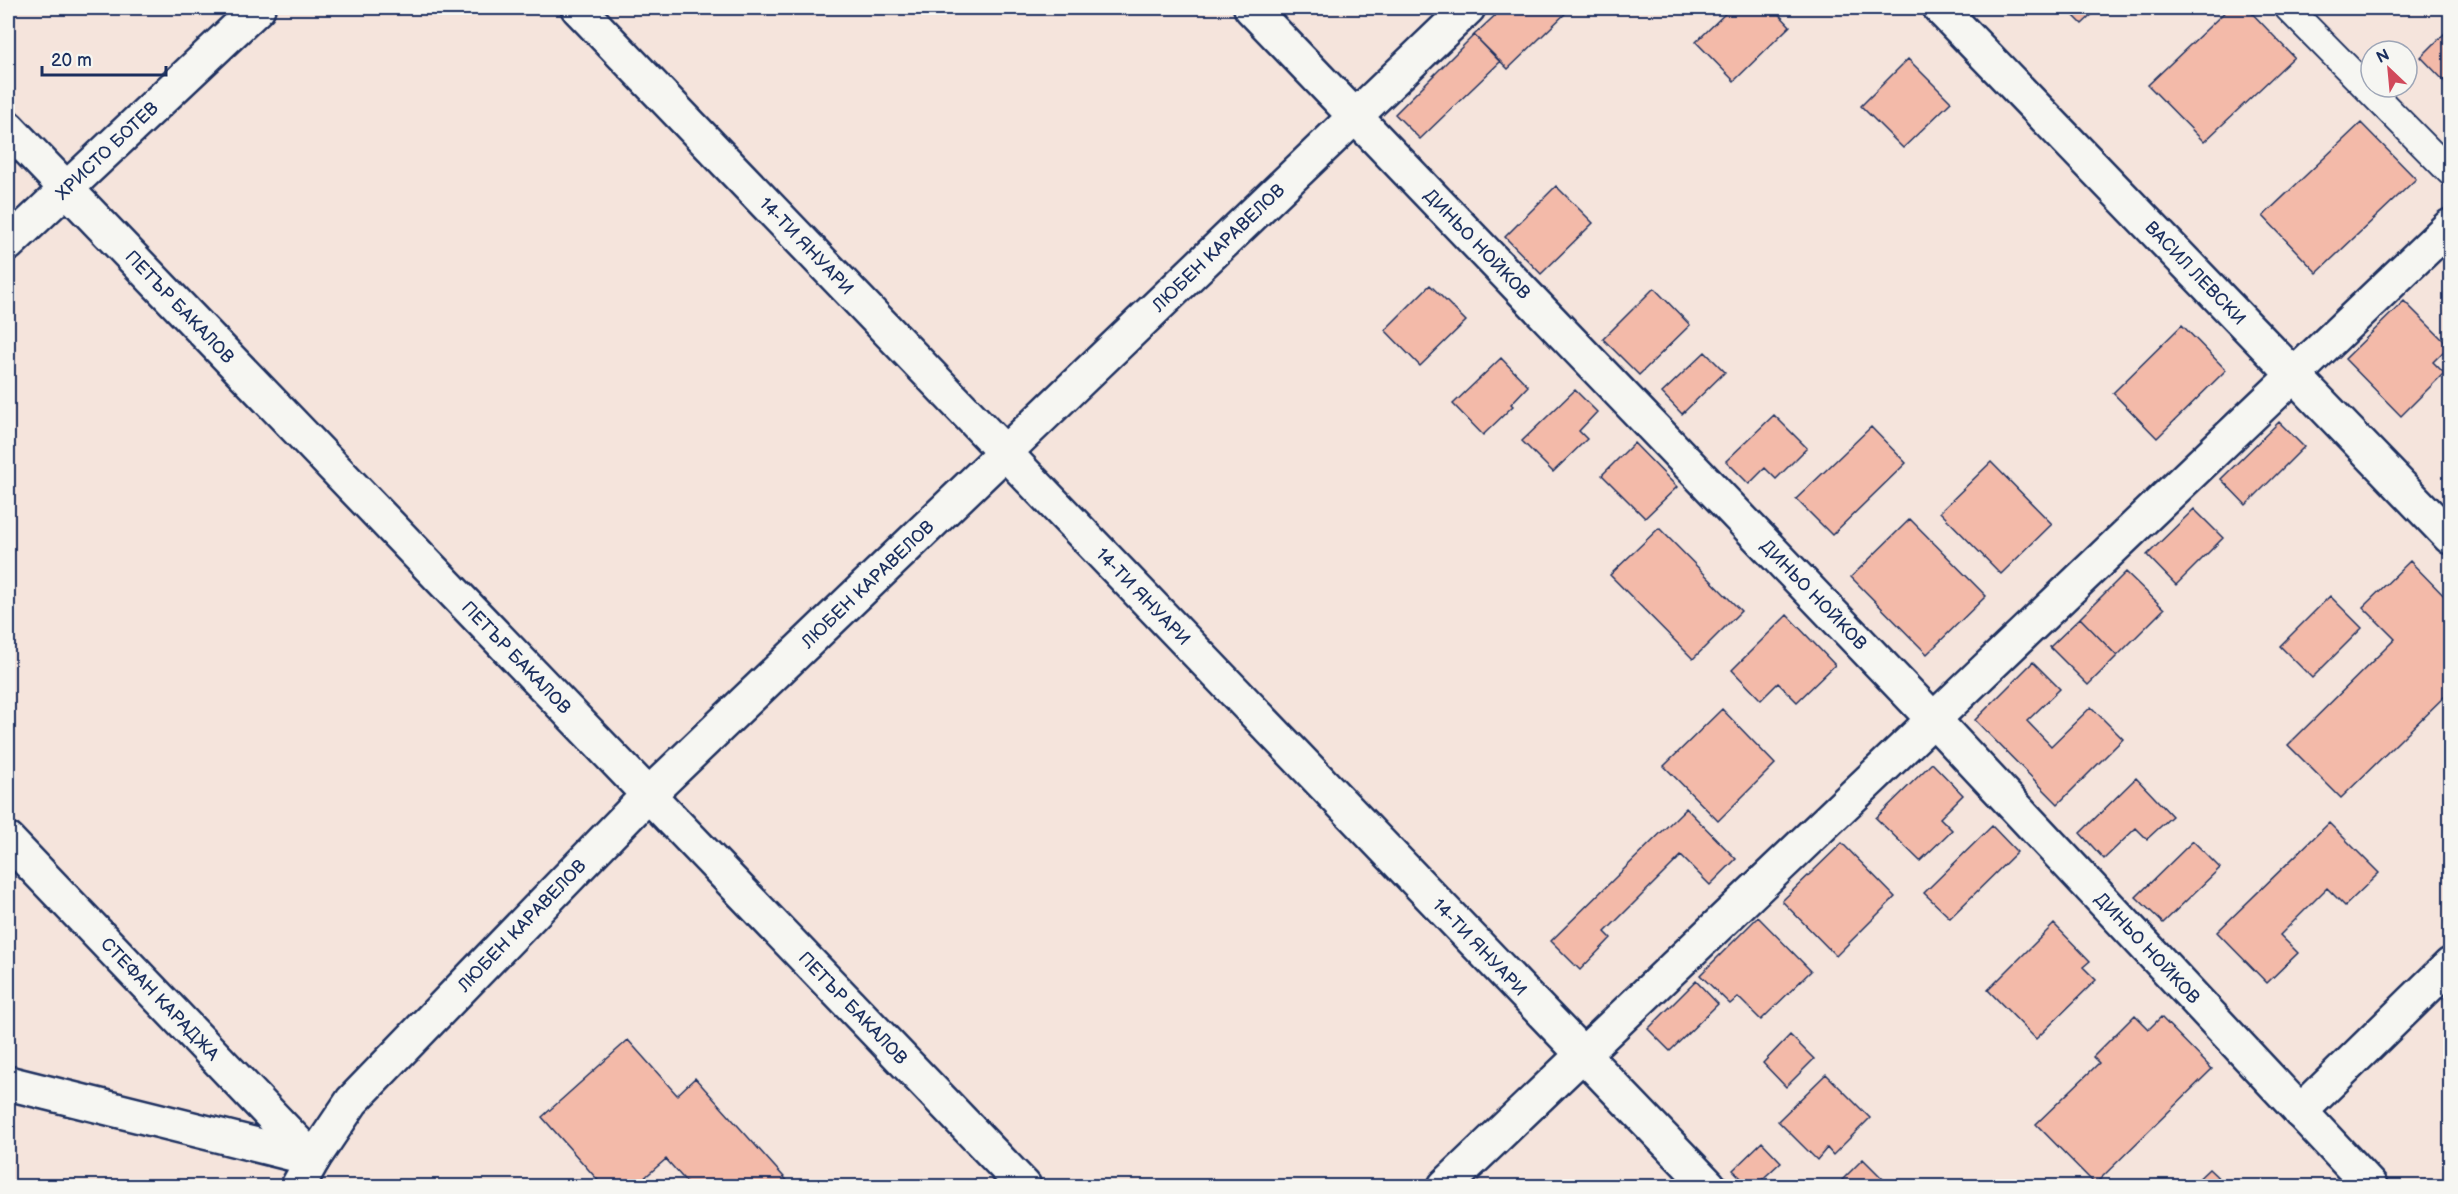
<svg xmlns="http://www.w3.org/2000/svg" width="2458" height="1194" viewBox="0 0 2458 1194" font-family="'Balsamiq Sans',sans-serif">
  <style>
    .building { fill: #f3baa9; stroke: #1b2f5e; stroke-width: 1.5 }
    .lines { fill: none; stroke-linecap: round; stroke-linejoin: round }
    .lane-casing { stroke: #1b2f5e; stroke-width: 30 }
    .street-casing { stroke: #1b2f5e; stroke-width: 38 }
    .lane { stroke: #f6f6f2; stroke-width: 26 }
    .street { stroke: #f6f6f2; stroke-width: 33 }
    .labels { text-anchor: middle; dominant-baseline: central; stroke-width: 4.5; stroke-linejoin: round; paint-order: stroke }
    .street-label { font-size: 18px; fill: #1b2f5e; stroke: #f6f6f2 }
  </style>
  <rect width="100%" height="100%" fill="#f5e4dc"/>
  <filter id="ink" filterUnits="userSpaceOnUse"><feTurbulence type="fractalNoise" baseFrequency=".0167" numOctaves="2"/><feDisplacementMap in="SourceGraphic" scale="12" xChannelSelector="R" yChannelSelector="G"/><feConvolveMatrix kernelMatrix="1 2 1 2 8 2 1 2 1" color-interpolation-filters="sRGB"/></filter>
  <g filter="url(#ink)">
    <!-- building -->
    <path class="building" d="M 1503,8 L 1571,8 L 1508,69 L 1474,35 Z
      M 1731,8 L 1773,8 L 1790,26 L 1734,81 L 1696,42 Z
      M 2066,8 L 2099,8 L 2082,24 Z
      M 2229,8 L 2247,8 L 2294,57 L 2204,142 L 2148,85 Z
      M 2450,28 L 2450,87 L 2421,57 Z
      M 1474,35 L 1500,62 L 1420,139 L 1395,114 Z
      M 1908,59 L 1951,102 L 1903,148 L 1861,106 Z
      M 2361,123 L 2416,179 L 2317,273 L 2263,216 Z
      M 1556,186 L 1593,223 L 1541,274 L 1505,237 Z
      M 1430,285 L 1466,321 L 1420,366 L 1385,330 Z
      M 1654,288 L 1690,325 L 1639,375 L 1603,339 Z
      M 2404,301 L 2449,346 L 2433,362 L 2444,373 L 2401,416 L 2345,359 Z
      M 2182,325 L 2226,370 L 2157,438 L 2113,393 Z
      M 1705,352 L 1725,372 L 1682,414 L 1662,393 Z
      M 1501,358 L 1528,386 L 1511,404 L 1513,406 L 1483,435 L 1453,404 Z
      M 1575,390 L 1597,412 L 1579,431 L 1587,439 L 1553,472 L 1522,441 Z
      M 1774,415 L 1807,448 L 1776,479 L 1765,468 L 1749,484 L 1726,461 Z
      M 2279,422 L 2304,447 L 2246,505 L 2221,479 Z
      M 1871,427 L 1906,463 L 1832,535 L 1796,499 Z
      M 1634,443 L 1677,487 L 1645,518 L 1602,475 Z
      M 1991,462 L 2052,524 L 2001,574 L 1940,512 Z
      M 2194,509 L 2223,538 L 2176,585 L 2147,555 Z
      M 1910,519 L 1986,596 L 1927,654 L 1851,577 Z
      M 1659,528 L 1741,611 L 1693,659 L 1610,575 Z
      M 2410,561 L 2450,602 L 2450,691 L 2341,798 L 2288,745 L 2395,639 L 2363,607 Z
      M 2126,572 L 2164,609 L 2117,656 L 2080,618 Z
      M 2330,596 L 2362,628 L 2312,678 L 2280,646 Z
      M 1787,615 L 1835,665 L 1797,702 L 1778,683 L 1761,700 L 1732,670 Z
      M 2080,618 L 2117,656 L 2088,685 L 2050,647 Z
      M 2033,662 L 2060,689 L 2027,721 L 2051,746 L 2091,707 L 2123,739 L 2058,804 L 1975,720 Z
      M 1722,709 L 1775,764 L 1718,821 L 1664,766 Z
      M 1932,763 L 1963,795 L 1940,818 L 1952,830 L 1920,861 L 1876,818 Z
      M 2136,778 L 2172,816 L 2147,839 L 2136,828 L 2104,859 L 2080,833 Z
      M 1686,808 L 1736,859 L 1710,885 L 1681,856 L 1605,932 L 1611,938 L 1580,970 L 1551,941 Z
      M 2329,823 L 2379,873 L 2345,906 L 2327,888 L 2280,935 L 2298,953 L 2267,983 L 2217,932 Z
      M 1992,826 L 2017,852 L 1950,918 L 1924,893 Z
      M 2193,841 L 2220,868 L 2163,923 L 2136,897 Z
      M 1842,843 L 1895,897 L 1836,956 L 1782,901 Z
      M 1758,917 L 1811,971 L 1761,1020 L 1738,997 L 1730,1004 L 1700,975 Z
      M 2054,924 L 2090,961 L 2083,967 L 2096,980 L 2036,1039 L 1988,990 Z
      M 1696,981 L 1718,1004 L 1670,1051 L 1648,1029 Z
      M 2135,1015 L 2149,1029 L 2161,1017 L 2212,1069 L 2095,1184 L 2036,1124 L 2099,1063 L 2093,1057 Z
      M 1790,1035 L 1814,1059 L 1786,1087 L 1763,1063 Z
      M 628,1040 L 677,1095 L 695,1078 L 792,1186 L 690,1186 L 666,1159 L 635,1186 L 603,1186 L 542,1117 Z
      M 1826,1074 L 1870,1118 L 1833,1155 L 1827,1148 L 1817,1160 L 1778,1121 Z
      M 1762,1142 L 1781,1162 L 1755,1186 L 1749,1186 L 1733,1170 Z
      M 1863,1159 L 1890,1186 L 1836,1186 Z
      M 2209,1169 L 2227,1186 L 2191,1186 Z"/>
    <g class="lines">
      <!-- lane casing -->
      <g class="lane-casing">
        <path id="lane" d="M 2288,8 L 2450,172"/>
      </g>
      <!-- street casing -->
      <g class="street-casing">
        <g id="street">
          <path id="s1" d="M 578,8 L 1709,1186"/>
          <path id="s2" d="M 1251,8 L 1933,719 L 2370,1186"/>
          <path id="s3" d="M 1940,8 L 2450,537"/>
          <path id="s4" d="M 8,128 L 1024,1186"/>
          <path id="s5" d="M 8,244 L 258,8"/>
          <path id="s6" d="M 8,840 L 313,1159"/>
          <path d="M 8,1083 L 313,1159"/>
          <path d="M 2300,1112 L 2450,965"/>
          <path id="s7" d="M 298,1186 L 313,1159 L 352,1101 L 648,795 L 1468,8"/>
          <path d="M 1445,1186 L 2450,226"/>
        </g>
      </g>
      <!-- lane -->
      <use href="#lane" class="lane"/>
      <!-- street -->
      <use href="#street" class="street"/>
    </g>
  </g>
  <g class="labels">
    <!-- street labels -->
    <g class="street-label">
      <text stroke="none"><textPath href="#s5" startOffset="136">ХРИСТО БОТЕВ</textPath></text>
      <text stroke="none"><textPath href="#s2" startOffset="327">ДИНЬО НОЙКОВ</textPath></text>
      <text stroke="none"><textPath href="#s1" startOffset="330">14-ТИ ЯНУАРИ</textPath></text>
      <text stroke="none"><textPath href="#s7" startOffset="1317">ЛЮБЕН КАРАВЕЛОВ</textPath></text>
      <text stroke="none"><textPath href="#s3" startOffset="368">ВАСИЛ ЛЕВСКИ</textPath></text>
      <text stroke="none"><textPath href="#s4" startOffset="248">ПЕТЪР БАКАЛОВ</textPath></text>
      <text stroke="none"><textPath href="#s7" startOffset="831">ЛЮБЕН КАРАВЕЛОВ</textPath></text>
      <text stroke="none"><textPath href="#s2" startOffset="813">ДИНЬО НОЙКОВ</textPath></text>
      <text stroke="none"><textPath href="#s1" startOffset="816">14-ТИ ЯНУАРИ</textPath></text>
      <text stroke="none"><textPath href="#s4" startOffset="734">ПЕТЪР БАКАЛОВ</textPath></text>
      <text stroke="none"><textPath href="#s7" startOffset="345">ЛЮБЕН КАРАВЕЛОВ</textPath></text>
      <text stroke="none"><textPath href="#s1" startOffset="1302">14-ТИ ЯНУАРИ</textPath></text>
      <text stroke="none"><textPath href="#s2" startOffset="1299">ДИНЬО НОЙКОВ</textPath></text>
      <text stroke="none"><textPath href="#s6" startOffset="220">СТЕФАН КАРАДЖА</textPath></text>
      <text stroke="none"><textPath href="#s4" startOffset="1220">ПЕТЪР БАКАЛОВ</textPath></text>
    </g>
  </g>
  <!-- margin -->
  <rect width="2458" height="1194" fill="none" stroke="#f6f6f2" stroke-width="30"/>
  <rect x="15" y="15" width="2428" height="1164" fill="none" stroke="#1b2f5e" stroke-width="2" filter="url(#ink)"/>
  <!-- north arrow -->
  <g transform="translate(2389 69) rotate(334)"><circle r="28" fill="#f6f6f2" stroke="#9ea6b7" stroke-width="1.5"/>
  <path d="M0-4.5L10 22L0 15L-10 22Z" fill="#d1495b"/>
  <text y="-9" font-size="16" font-weight="bold" text-anchor="middle" fill="#1b2f5e">N</text>
  </g>
  <!-- scale -->
  <path d="M42 66v9h124v-9" fill="none" stroke="#1b2f5e" stroke-width="3"/>
  <text x="51" y="66" font-size="18" fill="#1b2f5e" stroke="#f6f6f2" stroke-width="4.5" paint-order="stroke">20 m</text>
</svg>
